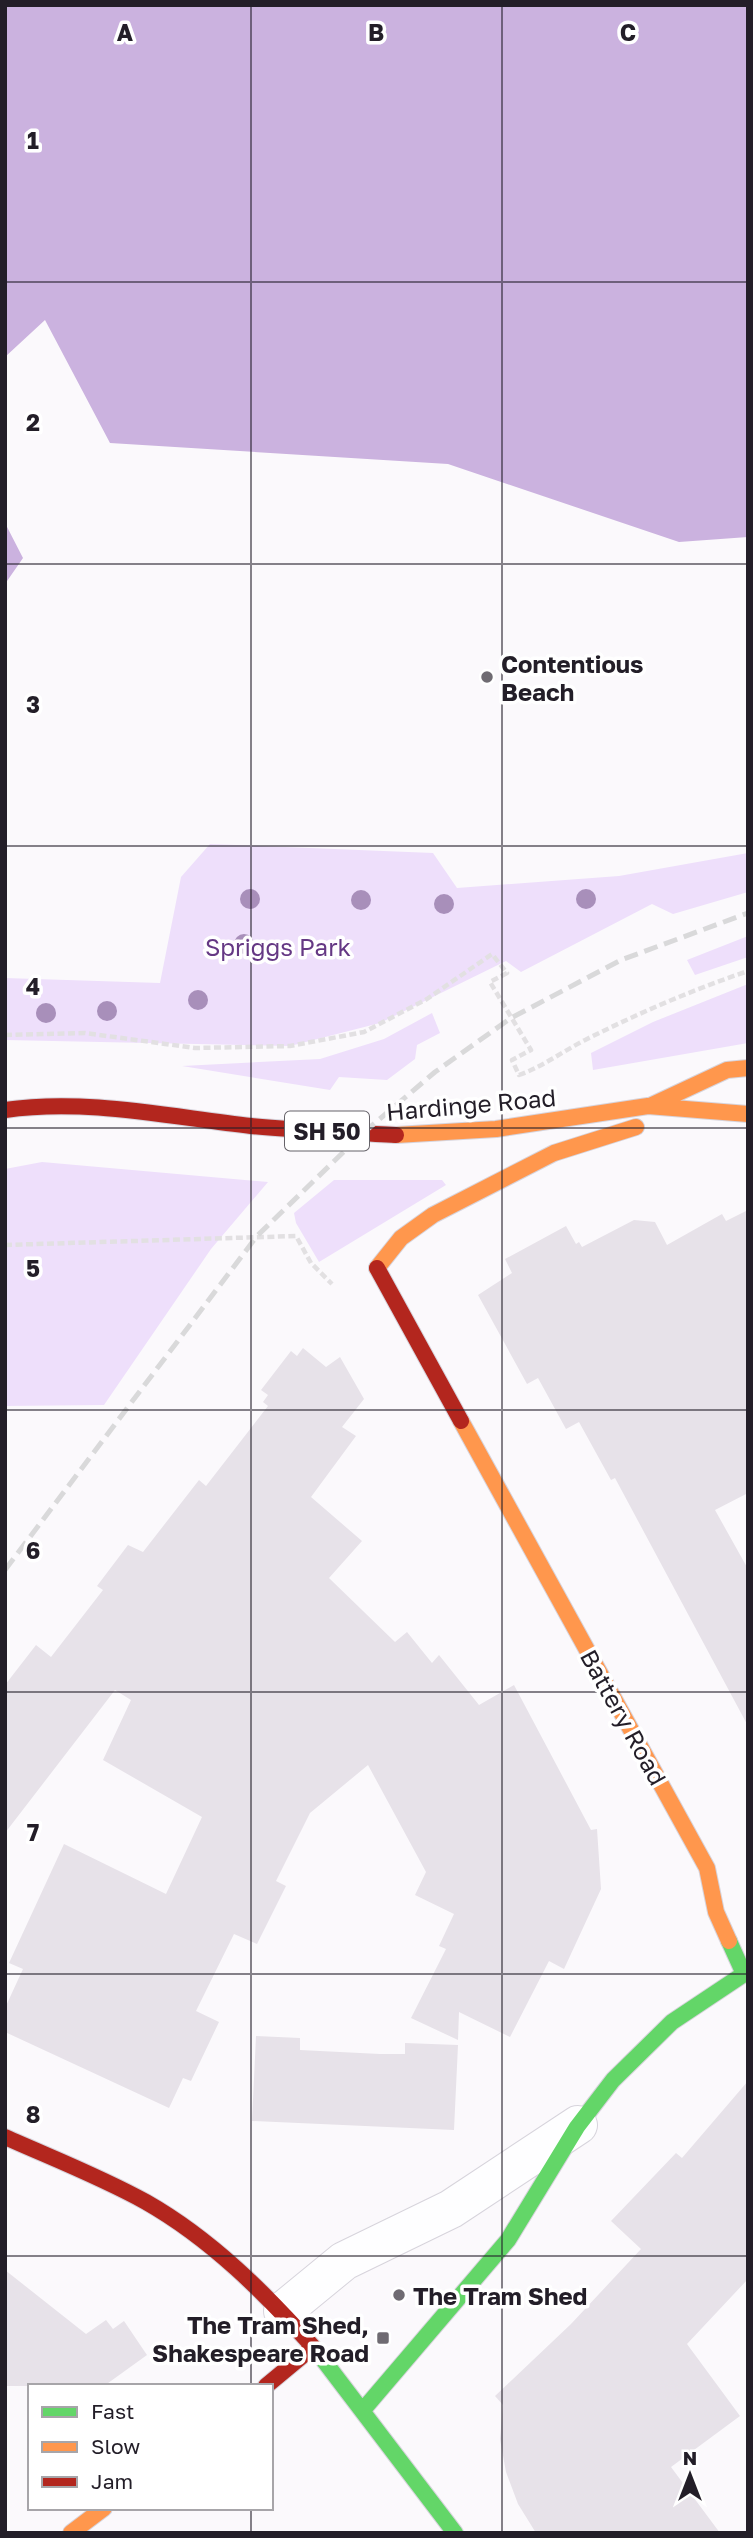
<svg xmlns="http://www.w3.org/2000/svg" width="753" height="2538" viewBox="0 0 753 2538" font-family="'Golos Text',sans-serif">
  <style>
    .green { fill: #eedffb }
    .water { fill: #cbb2df }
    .building { fill: #e7e2e9 }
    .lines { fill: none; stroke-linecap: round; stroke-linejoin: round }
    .street-casing { stroke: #d7d4dc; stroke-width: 40 }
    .fast-casing { stroke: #d7d4dc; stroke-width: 18 }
    .slow-casing { stroke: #d7d4dc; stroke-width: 18 }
    .jam-casing { stroke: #d7d4dc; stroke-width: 18 }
    .path { stroke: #e2e0e2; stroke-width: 4.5; stroke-dasharray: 7 3.5; stroke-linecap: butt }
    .street { stroke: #fefeff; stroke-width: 38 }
    .fast { stroke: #63d668; stroke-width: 16 }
    .slow { stroke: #ff974d; stroke-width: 16 }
    .jam { stroke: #b3261e; stroke-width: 16 }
    .rail { stroke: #d9d9da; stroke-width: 5; stroke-dasharray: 14 7; stroke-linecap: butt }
    .tree { fill: #a88fba }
    .grid { fill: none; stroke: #231e28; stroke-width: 2; stroke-opacity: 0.55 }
    .poi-dot { fill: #6f6b72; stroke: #fff; stroke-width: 2.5 }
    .labels { text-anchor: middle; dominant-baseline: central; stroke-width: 7; stroke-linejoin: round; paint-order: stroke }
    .shield { fill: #fff; stroke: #656268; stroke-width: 2 }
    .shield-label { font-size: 23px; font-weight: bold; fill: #231e28 }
    .poi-label { font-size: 24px; font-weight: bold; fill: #231e28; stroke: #fff; text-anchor: start }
    .park-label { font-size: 24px; fill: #653884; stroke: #fff }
    .street-label { font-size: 24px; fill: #231e28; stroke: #fff }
    .grid-label { font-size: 23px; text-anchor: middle; font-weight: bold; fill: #231e28; stroke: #fff; stroke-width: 7; stroke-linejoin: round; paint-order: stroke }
  </style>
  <rect width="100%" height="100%" fill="#fbf9fc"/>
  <!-- green -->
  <path class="green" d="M 210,844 L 433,853 L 457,888 L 619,876 L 748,853 L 748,892 L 673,914 L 652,904 L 521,972 L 506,961 L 380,1023 L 290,1046 L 5,1040 L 5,978 L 160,983 L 181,877 Z
    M 748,936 L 748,957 L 695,975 L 687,960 Z
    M 748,984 L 748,1043 L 593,1070 L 591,1053 L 653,1022 Z
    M 432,1013 L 440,1033 L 417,1045 L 415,1059 L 387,1080 L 339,1077 L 330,1090 L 182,1066 L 320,1059 L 384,1039 Z
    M 42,1162 L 268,1182 L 211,1249 L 104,1405 L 5,1406 L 5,1169 Z
    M 334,1180 L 442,1180 L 446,1185 L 319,1262 L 296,1223 L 294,1213 Z"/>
  <!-- water -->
  <path class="water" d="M 5,5 L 748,5 L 748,537 L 679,542 L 448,464 L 110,443 L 45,320 L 5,357 Z
    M 5,523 L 23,558 L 5,584 Z"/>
  <!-- building -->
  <path class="building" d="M 748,1210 L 748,1493 L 715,1510 L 748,1569 L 748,1726 L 615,1478 L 611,1480 L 579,1422 L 566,1429 L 538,1378 L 527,1384 L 478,1295 L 512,1273 L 505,1259 L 566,1226 L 576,1244 L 579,1242 L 582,1247 L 634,1220 L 655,1222 L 667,1245 L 722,1214 L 726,1221 Z
    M 303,1348 L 326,1367 L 340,1357 L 364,1399 L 342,1427 L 356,1436 L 311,1497 L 362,1541 L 329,1578 L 395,1642 L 407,1632 L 432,1663 L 439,1655 L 479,1705 L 514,1685 L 591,1830 L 597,1829 L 601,1889 L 564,1969 L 549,1961 L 510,2037 L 459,2012 L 458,2040 L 411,2018 L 446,1949 L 439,1946 L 454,1914 L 415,1895 L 426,1872 L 368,1765 L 310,1813 L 276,1881 L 286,1886 L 257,1944 L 234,1934 L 196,2011 L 219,2022 L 191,2081 L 183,2078 L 169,2108 L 5,2032 L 5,2008 L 23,1969 L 9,1963 L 64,1844 L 166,1894 L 202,1817 L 103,1760 L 131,1700 L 115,1690 L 5,1833 L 5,1685 L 36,1645 L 51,1657 L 103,1590 L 97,1586 L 128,1545 L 143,1552 L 199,1480 L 206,1486 L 268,1406 L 263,1402 L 268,1395 L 261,1390 L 291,1351 L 297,1356 Z
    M 256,2036 L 300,2038 L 300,2050 L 380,2054 L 405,2054 L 405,2043 L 458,2045 L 454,2130 L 252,2121 Z
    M 748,2081 L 748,2279 L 687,2344 L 740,2416 L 671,2467 L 720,2533 L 536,2533 L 518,2504 L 506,2472 L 500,2439 L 503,2405 L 495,2396 L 571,2324 L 641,2249 L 611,2221 L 676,2153 L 682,2158 Z
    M 5,2270 L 86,2334 L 106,2320 L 113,2329 L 124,2321 L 147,2355 L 104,2386 L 5,2386 Z"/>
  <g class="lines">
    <!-- street casing -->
    <g class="street-casing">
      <path id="street" d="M 283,2311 L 344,2261 L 451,2209 L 578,2125"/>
    </g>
    <!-- fast casing -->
    <g class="fast-casing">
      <path id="fast" d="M 315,2349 L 455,2533
        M 363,2410 L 508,2240 L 577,2127 L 613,2080 L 672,2022 L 744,1974 L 729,1941"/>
    </g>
    <!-- slow casing -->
    <g class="slow-casing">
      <path id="slow" d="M 650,1106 L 727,1070 L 748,1068
        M 396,1135 L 496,1129 L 648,1106 L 748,1114
        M 377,1268 L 401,1238 L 433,1215 L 554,1153 L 636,1127
        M 461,1421 L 707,1868 L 716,1912 L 729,1941
        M 71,2533 L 104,2508"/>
    </g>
    <!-- jam casing -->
    <g class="jam-casing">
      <path id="jam" d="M 5,1110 C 86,1098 170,1117 251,1126 C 299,1131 348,1132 396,1135
        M 377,1268 L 461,1421
        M 5,2137 C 52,2158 101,2177 146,2202 C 211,2239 265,2293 315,2349
        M 266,2386 L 313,2347"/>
    </g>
    <!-- path -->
    <path class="path" d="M 5,1035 L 85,1033 L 195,1048 L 290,1046 L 364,1032 L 427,999 L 492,954 L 507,973 L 490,982 L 531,1050 L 512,1060 L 519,1075 C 544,1066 563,1051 587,1039 C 639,1013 692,990 748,971
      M 5,1245 L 296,1236 L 311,1263 L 332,1284"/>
    <!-- street -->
    <use href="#street" class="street"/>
    <!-- fast -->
    <use href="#fast" class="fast"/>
    <!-- slow -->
    <use href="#slow" class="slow"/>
    <!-- jam -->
    <use href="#jam" class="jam"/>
    <!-- rail -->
    <path class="rail" d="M 5,1570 L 257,1236 L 362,1134 L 435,1072 L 511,1018 L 621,960 L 748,913"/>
  </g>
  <!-- trees -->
  <g class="tree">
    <circle cx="250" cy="899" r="10"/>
    <circle cx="586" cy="899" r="10"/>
    <circle cx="361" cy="900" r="10"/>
    <circle cx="444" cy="904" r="10"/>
    <circle cx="244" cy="944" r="10"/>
    <circle cx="198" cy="1000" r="10"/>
    <circle cx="107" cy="1011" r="10"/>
    <circle cx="46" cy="1013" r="10"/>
  </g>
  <!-- grid -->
  <path class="grid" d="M 251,5 L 251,2386M 502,5 L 502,2533M 5,282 L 748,282M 5,564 L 748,564M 5,846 L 748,846M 5,1128 L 748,1128M 5,1410 L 748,1410M 5,1692 L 748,1692M 5,1974 L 748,1974M 5,2256 L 748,2256M 251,2508 L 251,2533"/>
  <!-- markers -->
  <g class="poi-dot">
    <circle cx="487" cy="677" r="7"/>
    <circle cx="399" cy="2295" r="7"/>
    <rect x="376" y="2331" width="14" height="14" rx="3.5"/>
  </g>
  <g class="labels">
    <!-- shield labels -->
    <rect class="shield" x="285" y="1111.5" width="84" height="39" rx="5"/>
    <g class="shield-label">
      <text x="327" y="1131">SH 50</text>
    </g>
    <!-- poi labels -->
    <g class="poi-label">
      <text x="501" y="663">Contentious<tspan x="501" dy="28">Beach</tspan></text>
      <text x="413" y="2295">The Tram Shed</text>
      <text x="369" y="2324" text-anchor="end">The Tram Shed,<tspan x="369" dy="28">Shakespeare Road</tspan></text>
    </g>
    <!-- park labels -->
    <g class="park-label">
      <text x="278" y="946">Spriggs Park</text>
    </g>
    <!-- street labels -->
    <g class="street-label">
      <text transform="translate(471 1104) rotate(-5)">Hardinge Road</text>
      <text transform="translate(624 1717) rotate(61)">Battery Road</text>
    </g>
  </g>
  <g class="grid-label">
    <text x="125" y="41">A</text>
    <text x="376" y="41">B</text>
    <text x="628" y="41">C</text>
    <text x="33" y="149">1</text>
    <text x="33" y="431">2</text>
    <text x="33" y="713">3</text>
    <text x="33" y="995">4</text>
    <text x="33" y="1277">5</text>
    <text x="33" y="1559">6</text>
    <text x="33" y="1841">7</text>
    <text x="33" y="2123">8</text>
  </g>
  <!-- border -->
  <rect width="753" height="2538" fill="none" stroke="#231e28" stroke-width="14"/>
  <!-- legend -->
  <rect x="28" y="2384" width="245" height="126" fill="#ffffff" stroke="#a7a5a9" stroke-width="2"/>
  <rect x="42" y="2407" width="35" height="10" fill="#63d668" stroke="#a7a5a9" stroke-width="2"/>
  <text x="91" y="2419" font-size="21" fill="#231e28">Fast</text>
  <rect x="42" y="2442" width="35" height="10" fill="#ff974d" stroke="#a7a5a9" stroke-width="2"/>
  <text x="91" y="2454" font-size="21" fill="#231e28">Slow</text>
  <rect x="42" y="2477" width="35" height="10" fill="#b3261e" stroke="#a7a5a9" stroke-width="2"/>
  <text x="91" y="2489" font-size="21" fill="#231e28">Jam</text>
  <!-- north arrow -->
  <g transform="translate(690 2475)" stroke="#ffffff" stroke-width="5" paint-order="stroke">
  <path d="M0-5L12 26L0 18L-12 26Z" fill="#231e28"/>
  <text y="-10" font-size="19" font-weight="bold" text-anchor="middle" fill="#231e28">N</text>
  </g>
</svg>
